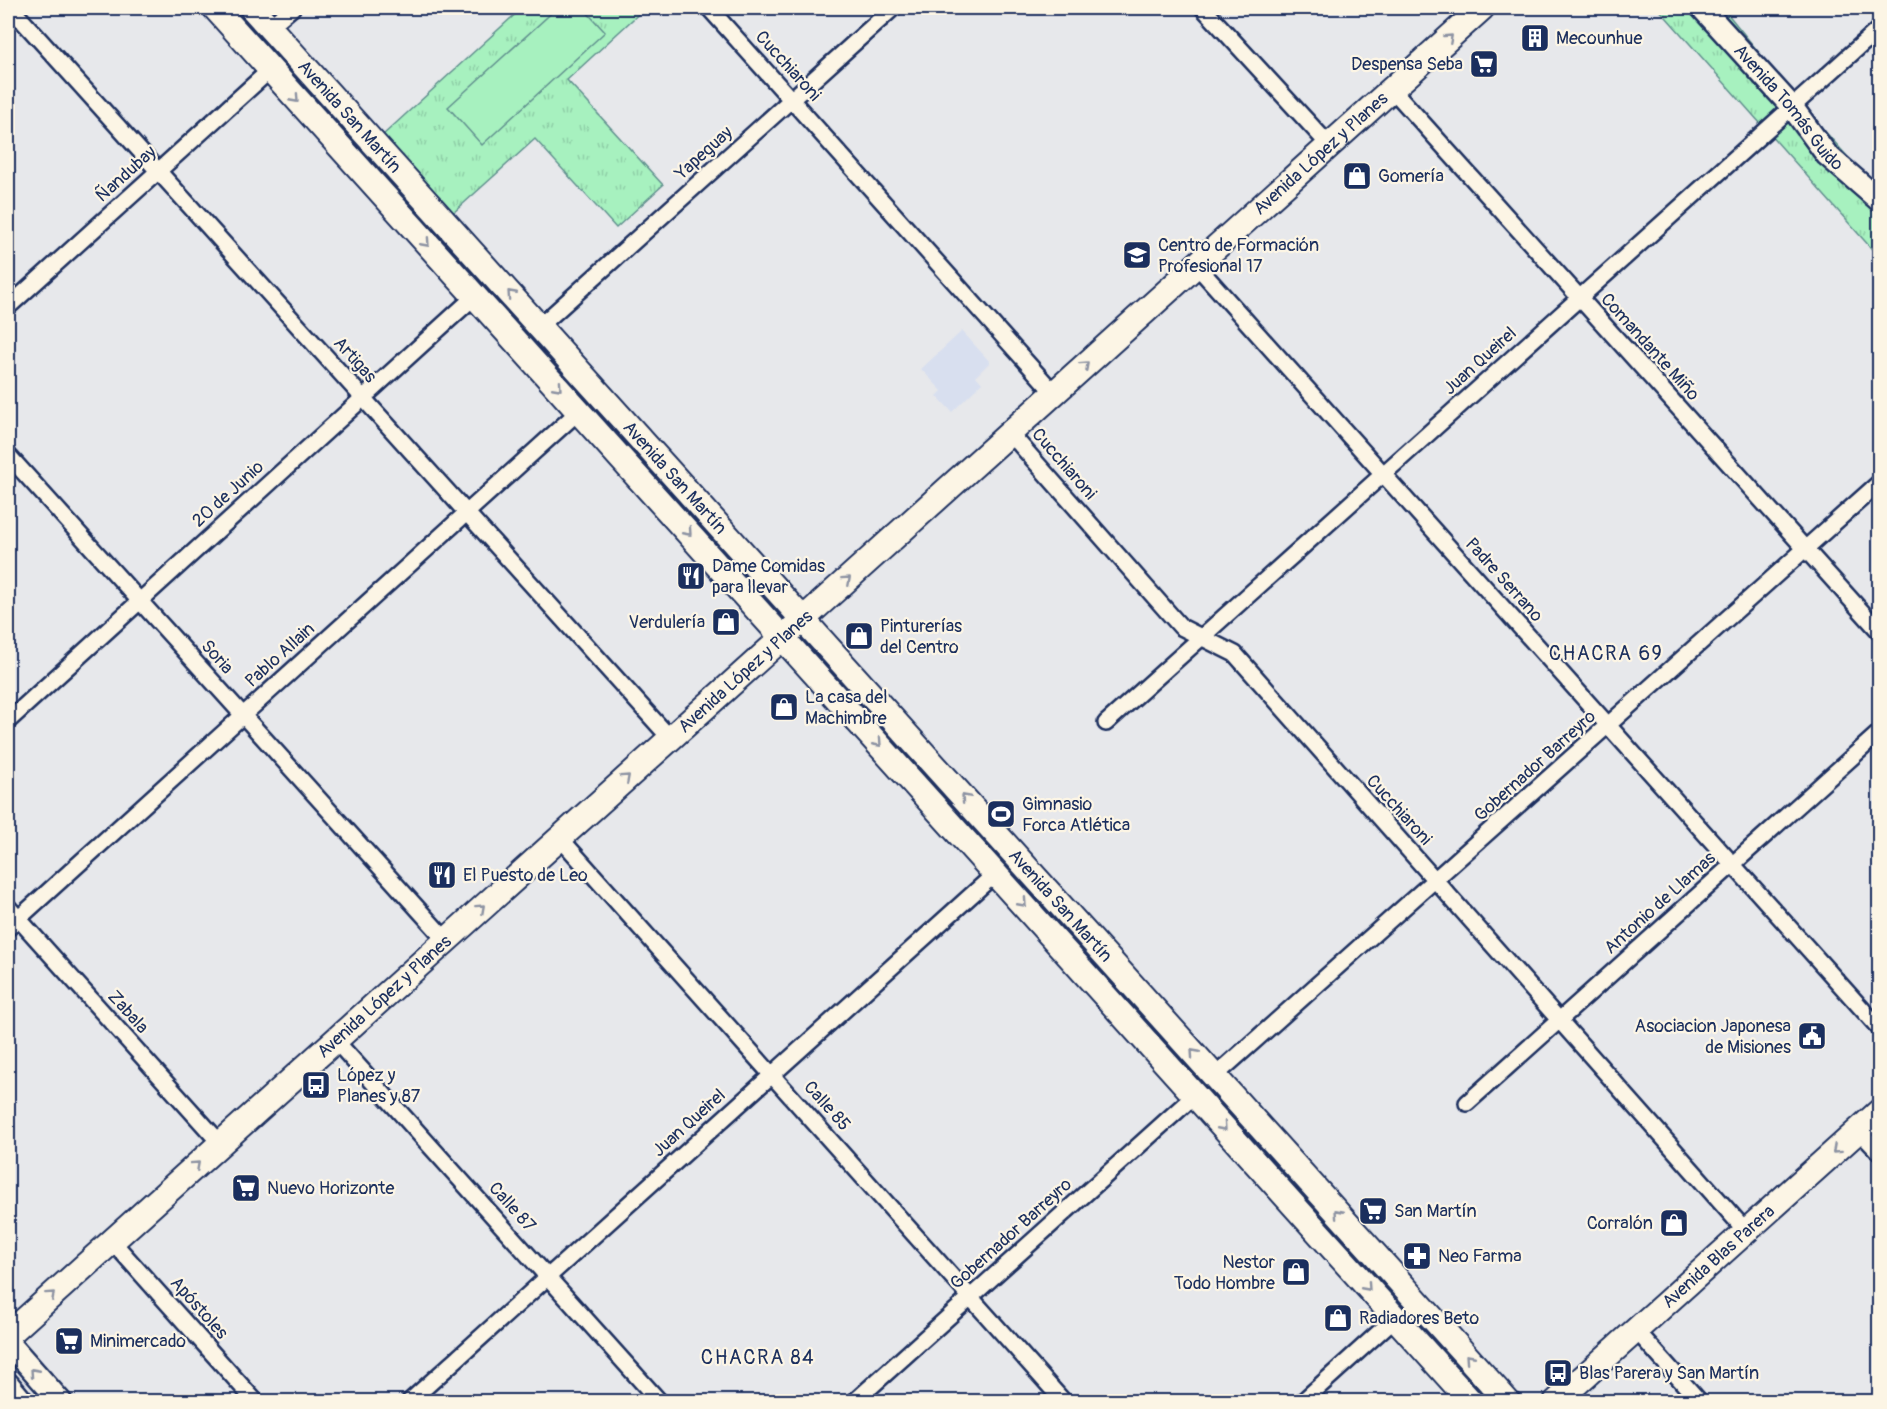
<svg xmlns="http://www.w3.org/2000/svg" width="1887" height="1409" viewBox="0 0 1887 1409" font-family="Pangolin,sans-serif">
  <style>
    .built { fill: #d8dfef }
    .grass { fill: url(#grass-tufts); stroke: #61908e; stroke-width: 1.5 }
    .pitch { fill: #a7f1bf; stroke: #61908e; stroke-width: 1.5 }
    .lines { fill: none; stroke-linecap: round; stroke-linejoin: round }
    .minor-casing { stroke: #1b2f5e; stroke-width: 20 }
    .secondary-casing { stroke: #1b2f5e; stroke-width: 26 }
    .primary-casing { stroke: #1b2f5e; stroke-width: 28 }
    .minor { stroke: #fcf5e5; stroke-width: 15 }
    .secondary { stroke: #fcf5e5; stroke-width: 21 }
    .primary { stroke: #fcf5e5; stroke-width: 24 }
    .oneway { stroke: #8c92a2 }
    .labels { text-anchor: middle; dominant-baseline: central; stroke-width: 4.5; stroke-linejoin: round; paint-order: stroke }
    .poi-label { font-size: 18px; fill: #1b2f5e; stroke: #fcf5e5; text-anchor: start }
    .street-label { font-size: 18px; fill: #1b2f5e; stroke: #fcf5e5 }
    .neighbourhood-label { font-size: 20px; letter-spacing: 1.5px; fill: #1b2f5e; stroke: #fcf5e5 }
  </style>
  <defs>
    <pattern id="grass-tufts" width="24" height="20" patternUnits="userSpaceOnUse" patternTransform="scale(1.5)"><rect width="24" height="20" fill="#a7f1bf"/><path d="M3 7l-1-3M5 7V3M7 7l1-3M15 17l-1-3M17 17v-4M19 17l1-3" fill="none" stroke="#8fcfa7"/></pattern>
  </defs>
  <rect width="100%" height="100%" fill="#e7e8eb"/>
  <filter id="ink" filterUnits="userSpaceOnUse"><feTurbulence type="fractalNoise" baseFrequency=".0167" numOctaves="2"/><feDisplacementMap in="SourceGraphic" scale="12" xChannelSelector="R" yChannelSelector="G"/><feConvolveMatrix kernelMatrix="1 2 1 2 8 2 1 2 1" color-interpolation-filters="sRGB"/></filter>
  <g filter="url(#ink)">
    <!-- built -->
    <path class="built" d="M 962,331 L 990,362 L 976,376 L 982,383 L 952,412 L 937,396 L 942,391 L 921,369 Z"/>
    <!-- grass -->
    <path class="grass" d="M 522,8 L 645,8 L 567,80 L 663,185 L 616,228 L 535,139 L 453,213 L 383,135 Z
      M 1658,8 L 1723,8 L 1798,101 L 1879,192 L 1879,257 Z"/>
    <!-- pitch -->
    <path class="pitch" d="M 557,8 L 583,8 L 605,32 L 482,145 L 448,107 Z"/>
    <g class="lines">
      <!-- minor casing -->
      <g class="minor-casing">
        <path id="minor" d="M 11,8 L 670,738
          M 709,8 L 1054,393
          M 1203,8 L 1329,145
          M 269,27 L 292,8
          M 1392,89 L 1880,632
          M 1196,265 L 1880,1029
          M 8,307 L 270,70
          M 540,326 L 893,8
          M 1010,433 L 1181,627 L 1235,654 L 1746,1231
          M 8,455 L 446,940
          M 8,721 L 475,296
          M 1106,723 L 1880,28
          M 560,838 L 1064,1402
          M 8,907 L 220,1143
          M 8,928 L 579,411
          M 335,1040 L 660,1402
          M 1215,1076 L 1880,482
          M 1467,1103 L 1880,732
          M 1858,1130 L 1880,1153
          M 112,1241 L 256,1402
          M 1636,1330 L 1700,1402
          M 409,1402 L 996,873
          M 854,1402 L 1195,1095
          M 1302,1402 L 1395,1318"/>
      </g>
      <!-- secondary casing -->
      <g class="secondary-casing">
        <g id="secondary">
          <path id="s1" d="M 1702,8 L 1792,107 L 1827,155 L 1880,201"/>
          <path d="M 8,1342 L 61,1402"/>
          <path d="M 8,1384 L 23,1402"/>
        </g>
      </g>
      <!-- primary casing -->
      <g class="primary-casing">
        <g id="primary">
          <path d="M 215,8 L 1471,1402"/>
          <path id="s2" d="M 252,8 L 1508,1402"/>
          <path id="s3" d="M 8,1335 L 1482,8"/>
          <path id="s4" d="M 1556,1402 L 1880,1111"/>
        </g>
      </g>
      <!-- minor -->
      <use href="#minor" class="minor"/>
      <!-- secondary -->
      <use href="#secondary" class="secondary"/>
      <!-- primary -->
      <use href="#primary" class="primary"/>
    </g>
    <!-- one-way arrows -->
    <defs><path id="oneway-chevron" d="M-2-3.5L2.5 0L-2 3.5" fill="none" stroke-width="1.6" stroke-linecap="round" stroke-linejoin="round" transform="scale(1.5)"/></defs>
    <g class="oneway">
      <use href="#oneway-chevron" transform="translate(1449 38) rotate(-42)"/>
      <use href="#oneway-chevron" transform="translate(295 99) rotate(48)"/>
      <use href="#oneway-chevron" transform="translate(426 243) rotate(48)"/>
      <use href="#oneway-chevron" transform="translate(511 294) rotate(-132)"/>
      <use href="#oneway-chevron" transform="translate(1085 365) rotate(-42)"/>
      <use href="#oneway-chevron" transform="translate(558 387) rotate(48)"/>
      <use href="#oneway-chevron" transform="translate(688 532) rotate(48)"/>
      <use href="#oneway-chevron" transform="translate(847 580) rotate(-42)"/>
      <use href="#oneway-chevron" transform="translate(878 743) rotate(48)"/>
      <use href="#oneway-chevron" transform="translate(626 778) rotate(-42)"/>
      <use href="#oneway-chevron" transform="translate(965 798) rotate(-132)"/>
      <use href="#oneway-chevron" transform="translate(1023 903) rotate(48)"/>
      <use href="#oneway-chevron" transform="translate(481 908) rotate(-42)"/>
      <use href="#oneway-chevron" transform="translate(1194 1053) rotate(-132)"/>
      <use href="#oneway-chevron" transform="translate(1223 1127) rotate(48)"/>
      <use href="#oneway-chevron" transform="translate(1836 1150) rotate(138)"/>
      <use href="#oneway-chevron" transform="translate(196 1165) rotate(-42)"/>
      <use href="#oneway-chevron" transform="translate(1338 1213) rotate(-132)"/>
      <use href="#oneway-chevron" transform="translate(1367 1287) rotate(48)"/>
      <use href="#oneway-chevron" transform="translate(51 1295) rotate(-42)"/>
      <use href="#oneway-chevron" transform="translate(1469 1358) rotate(-132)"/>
      <use href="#oneway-chevron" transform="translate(34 1372) rotate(-132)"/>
    </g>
  </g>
  <!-- icons -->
  <defs>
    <g id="building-square" transform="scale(1.5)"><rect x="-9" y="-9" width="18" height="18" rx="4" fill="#1b2f5e" stroke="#fcf5e5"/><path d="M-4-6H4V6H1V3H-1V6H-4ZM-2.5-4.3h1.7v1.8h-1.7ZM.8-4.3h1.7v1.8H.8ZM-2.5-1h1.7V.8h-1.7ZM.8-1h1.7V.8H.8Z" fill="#fff"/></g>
    <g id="supermarket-square" transform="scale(1.5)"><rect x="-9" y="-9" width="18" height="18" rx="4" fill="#1b2f5e" stroke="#fcf5e5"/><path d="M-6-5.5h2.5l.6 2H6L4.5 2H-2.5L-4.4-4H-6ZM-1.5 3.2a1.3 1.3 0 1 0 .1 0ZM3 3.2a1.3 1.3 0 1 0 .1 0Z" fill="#fff"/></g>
    <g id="shop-square" transform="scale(1.5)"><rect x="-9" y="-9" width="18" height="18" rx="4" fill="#1b2f5e" stroke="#fcf5e5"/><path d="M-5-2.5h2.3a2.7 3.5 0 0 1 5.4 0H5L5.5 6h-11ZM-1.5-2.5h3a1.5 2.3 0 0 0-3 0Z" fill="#fff"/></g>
    <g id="school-square" transform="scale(1.5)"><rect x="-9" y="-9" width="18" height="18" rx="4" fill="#1b2f5e" stroke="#fcf5e5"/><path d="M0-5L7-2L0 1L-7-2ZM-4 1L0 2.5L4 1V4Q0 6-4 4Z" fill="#fff"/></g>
    <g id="restaurant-square" transform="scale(1.5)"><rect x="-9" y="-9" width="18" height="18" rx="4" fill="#1b2f5e" stroke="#fcf5e5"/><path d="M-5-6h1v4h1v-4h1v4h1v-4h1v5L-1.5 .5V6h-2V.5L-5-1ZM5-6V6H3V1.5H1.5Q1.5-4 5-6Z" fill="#fff"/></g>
    <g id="stadium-square" transform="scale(1.5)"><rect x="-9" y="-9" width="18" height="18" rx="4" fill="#1b2f5e" stroke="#fcf5e5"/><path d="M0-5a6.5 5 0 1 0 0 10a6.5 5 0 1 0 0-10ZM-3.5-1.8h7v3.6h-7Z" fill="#fff"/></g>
    <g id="civic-square" transform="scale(1.5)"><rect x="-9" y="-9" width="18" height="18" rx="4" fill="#1b2f5e" stroke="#fcf5e5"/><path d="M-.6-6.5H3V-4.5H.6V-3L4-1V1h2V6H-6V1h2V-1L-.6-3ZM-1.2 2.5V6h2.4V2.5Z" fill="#fff"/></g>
    <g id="bus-square" transform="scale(1.5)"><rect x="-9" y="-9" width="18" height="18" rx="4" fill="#1b2f5e" stroke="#fcf5e5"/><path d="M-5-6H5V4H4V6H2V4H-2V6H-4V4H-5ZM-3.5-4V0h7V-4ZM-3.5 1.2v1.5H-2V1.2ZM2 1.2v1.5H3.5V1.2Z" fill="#fff"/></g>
    <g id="pharmacy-square" transform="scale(1.5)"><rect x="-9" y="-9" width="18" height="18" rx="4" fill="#1b2f5e" stroke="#fcf5e5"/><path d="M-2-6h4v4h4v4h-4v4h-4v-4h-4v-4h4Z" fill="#fff"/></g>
  </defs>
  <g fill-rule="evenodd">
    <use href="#building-square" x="1535" y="38"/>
    <use href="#supermarket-square" x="1484" y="64"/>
    <use href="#shop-square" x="1357" y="176"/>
    <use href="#school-square" x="1137" y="255"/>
    <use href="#restaurant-square" x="691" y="576"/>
    <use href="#shop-square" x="726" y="622"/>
    <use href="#shop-square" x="859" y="636"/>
    <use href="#shop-square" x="784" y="707"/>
    <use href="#stadium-square" x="1001" y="814"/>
    <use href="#restaurant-square" x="442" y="875"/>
    <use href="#civic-square" x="1812" y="1036"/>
    <use href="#bus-square" x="316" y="1085"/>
    <use href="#supermarket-square" x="246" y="1188"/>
    <use href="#supermarket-square" x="1373" y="1211"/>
    <use href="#shop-square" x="1674" y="1223"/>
    <use href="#pharmacy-square" x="1417" y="1256"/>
    <use href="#shop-square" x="1296" y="1272"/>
    <use href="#shop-square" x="1338" y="1318"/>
    <use href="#supermarket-square" x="69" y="1341"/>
    <use href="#bus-square" x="1558" y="1373"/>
  </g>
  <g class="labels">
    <!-- poi labels -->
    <g class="poi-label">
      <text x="1556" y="38">Mecounhue</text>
      <text x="1463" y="64" text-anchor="end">Despensa Seba</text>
      <text x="1378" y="176">Gomería</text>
      <text x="1158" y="245">Centro de Formación<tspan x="1158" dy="21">Profesional 17</tspan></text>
      <text x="712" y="566">Dame Comidas<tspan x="712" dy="21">para llevar</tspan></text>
      <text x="705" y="622" text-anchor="end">Verdulería</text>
      <text x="880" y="626">Pinturerías<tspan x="880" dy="21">del Centro</tspan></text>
      <text x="805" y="697">La casa del<tspan x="805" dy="21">Machimbre</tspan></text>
      <text x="1022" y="804">Gimnasio<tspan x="1022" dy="21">Forca Atlética</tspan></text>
      <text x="463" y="875">El Puesto de Leo</text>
      <text x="1791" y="1026" text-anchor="end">Asociacion Japonesa<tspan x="1791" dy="21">de Misiones</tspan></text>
      <text x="337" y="1075">López y<tspan x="337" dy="21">Planes y 87</tspan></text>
      <text x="267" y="1188">Nuevo Horizonte</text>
      <text x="1394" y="1211">San Martín</text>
      <text x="1653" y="1223" text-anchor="end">Corralón</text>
      <text x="1438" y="1256">Neo Farma</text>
      <text x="1275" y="1262" text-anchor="end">Nestor<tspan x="1275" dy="21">Todo Hombre</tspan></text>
      <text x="1359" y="1318">Radiadores Beto</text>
      <text x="90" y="1341">Minimercado</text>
      <text x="1579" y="1373">Blas Parera y San Martín</text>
    </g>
    <!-- street labels -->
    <g class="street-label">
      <text transform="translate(788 66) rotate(48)">Cucchiaroni</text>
      <text stroke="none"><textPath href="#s1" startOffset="132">Avenida Tomás Guido</textPath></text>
      <text stroke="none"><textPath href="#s2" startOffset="146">Avenida San Martín</textPath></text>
      <text transform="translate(704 153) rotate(-42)">Yapeguay</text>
      <text stroke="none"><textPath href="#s3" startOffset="1766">Avenida López y Planes</textPath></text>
      <text transform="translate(126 174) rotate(-42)">Ñandubay</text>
      <text transform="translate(1650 347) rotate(48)">Comandante Miño</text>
      <text transform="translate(355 360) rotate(48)">Artigas</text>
      <text transform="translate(1480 361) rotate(-42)">Juan Queirel</text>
      <text transform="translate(1064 464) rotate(49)">Cucchiaroni</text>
      <text stroke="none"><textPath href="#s2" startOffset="632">Avenida San Martín</textPath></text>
      <text transform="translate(228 494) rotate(-42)">20 de Junio</text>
      <text transform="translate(1504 580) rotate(48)">Padre Serrano</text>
      <text transform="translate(280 655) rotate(-42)">Pablo Allain</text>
      <text transform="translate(217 657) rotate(48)">Soria</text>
      <text stroke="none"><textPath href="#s3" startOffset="992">Avenida López y Planes</textPath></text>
      <text transform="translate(1535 766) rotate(-42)">Gobernador Barreyro</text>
      <text transform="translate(1399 810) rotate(48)">Cucchiaroni</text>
      <text transform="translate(1660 903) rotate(-42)">Antonio de Llamas</text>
      <text stroke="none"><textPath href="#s2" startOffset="1208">Avenida San Martín</textPath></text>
      <text stroke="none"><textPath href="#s3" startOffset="506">Avenida López y Planes</textPath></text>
      <text transform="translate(128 1012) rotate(48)">Zabala</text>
      <text transform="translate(827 1106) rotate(48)">Calle 85</text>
      <text transform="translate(689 1123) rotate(-42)">Juan Queirel</text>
      <text transform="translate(512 1207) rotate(48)">Calle 87</text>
      <text transform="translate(1011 1234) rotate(-42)">Gobernador Barreyro</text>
      <text stroke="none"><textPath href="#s4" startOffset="218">Avenida Blas Parera</textPath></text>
      <text transform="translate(199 1308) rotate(48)">Apóstoles</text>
    </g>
    <!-- neighbourhood labels -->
    <g class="neighbourhood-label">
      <text x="1606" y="653">CHACRA 69</text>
      <text x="758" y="1357">CHACRA 84</text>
    </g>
  </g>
  <!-- margin -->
  <rect width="1887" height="1409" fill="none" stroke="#fcf5e5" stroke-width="30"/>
  <rect x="15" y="15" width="1857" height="1379" fill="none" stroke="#1b2f5e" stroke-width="2" filter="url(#ink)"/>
</svg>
